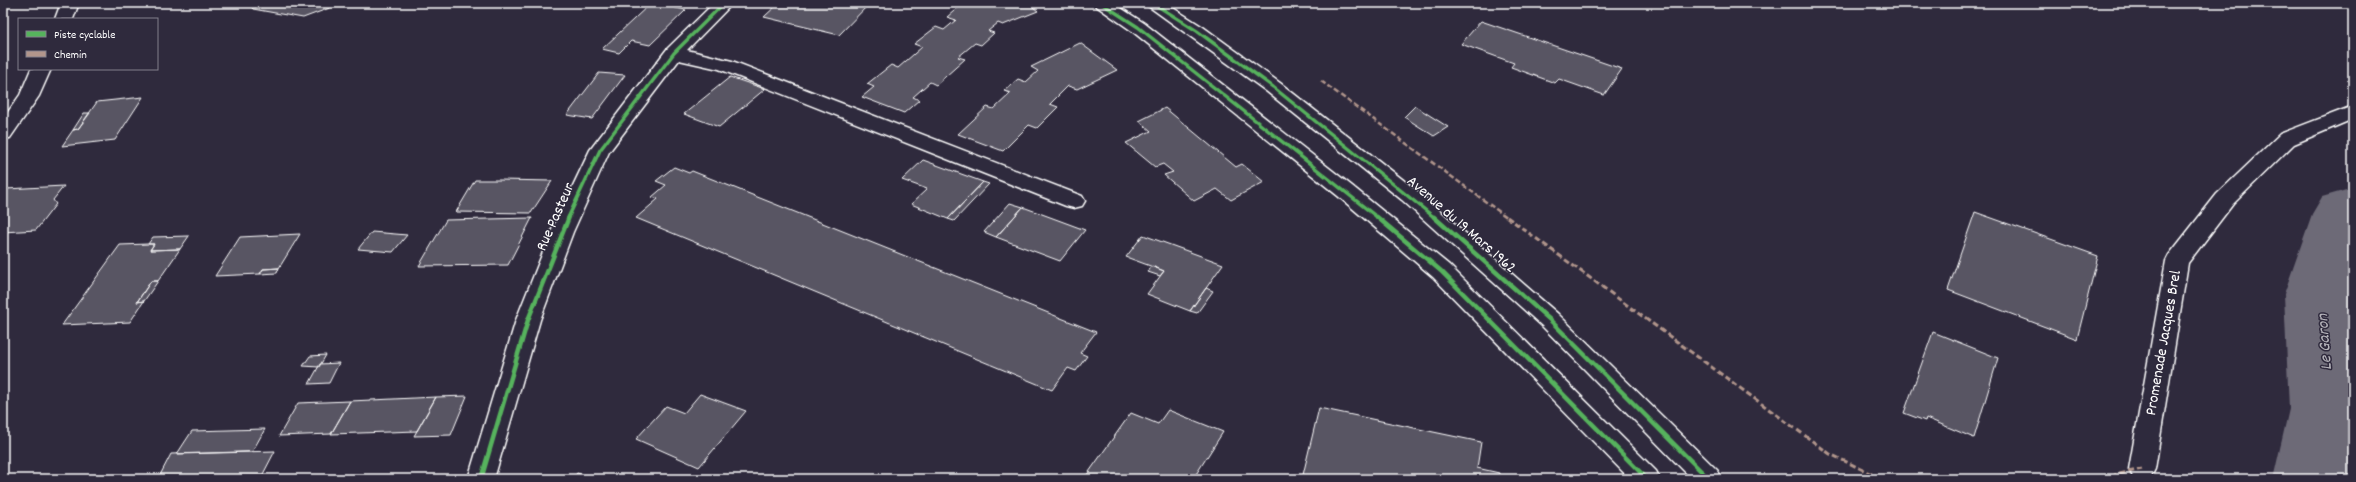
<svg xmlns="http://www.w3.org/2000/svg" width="2356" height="482" viewBox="0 0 2356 482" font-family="Dekko,sans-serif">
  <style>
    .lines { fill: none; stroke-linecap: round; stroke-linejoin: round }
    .river { fill: #6d6a77; fill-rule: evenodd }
    .building { fill: #595564; stroke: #fff }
    .street-casing { stroke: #fff; stroke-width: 3 }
    .secondary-casing { stroke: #fff; stroke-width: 3 }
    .street { fill: #2f2a3d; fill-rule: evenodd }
    .secondary { fill: #2f2a3d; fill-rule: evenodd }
    .quiet-far1 { stroke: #b2968c; stroke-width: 2.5; stroke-dasharray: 5.5 2.5; stroke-linecap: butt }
    .quiet { stroke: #b2968c; stroke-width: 3; stroke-dasharray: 6 3; stroke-linecap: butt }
    .cycleway-far1-casing { stroke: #2f2a3d; stroke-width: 5.5 }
    .cycleway-casing { stroke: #2f2a3d; stroke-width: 7 }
    .cycleway-far1 { stroke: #56b35d; stroke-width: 3.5 }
    .cycleway { stroke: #56b35d; stroke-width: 4.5 }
    .labels { text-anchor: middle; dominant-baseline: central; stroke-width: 3; stroke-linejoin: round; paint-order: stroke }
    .street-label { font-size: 16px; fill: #fff; stroke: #2f2a3d }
    .water-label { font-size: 17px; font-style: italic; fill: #b6b4bb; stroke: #2f2a3d }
  </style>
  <rect width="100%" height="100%" fill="#2f2a3d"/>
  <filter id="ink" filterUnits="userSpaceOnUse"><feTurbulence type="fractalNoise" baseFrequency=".025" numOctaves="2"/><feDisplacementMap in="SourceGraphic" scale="8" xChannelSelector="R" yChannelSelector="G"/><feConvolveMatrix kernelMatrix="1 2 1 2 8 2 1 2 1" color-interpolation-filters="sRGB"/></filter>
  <g filter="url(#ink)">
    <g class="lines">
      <!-- river -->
      <path class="river" d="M 2353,188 L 2353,479 L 2273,479 L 2289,409 L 2284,294 L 2312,214 L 2322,197 Z"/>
    </g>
    <!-- building -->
    <path class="building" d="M 248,3 L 343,3 L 303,18 L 253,9 Z
      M 651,3 L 686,10 L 650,45 L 631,41 L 619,53 L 602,49 Z
      M 779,3 L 870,3 L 839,35 L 764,17 Z
      M 980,3 L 1028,3 L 1038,11 L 1003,25 L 998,23 L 988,31 L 994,33 L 981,45 L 975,43 L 958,57 L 965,59 L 936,85 L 930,82 L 913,97 L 919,100 L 904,113 L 862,97 L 874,87 L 867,84 L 891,65 L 898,68 L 922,47 L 914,44 L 936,27 L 944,30 L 956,20 L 947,17 L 961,5 L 969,7 Z
      M 1481,21 L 1622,69 L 1604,95 L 1559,79 L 1555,83 L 1511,67 L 1514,63 L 1461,44 Z
      M 1080,43 L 1117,70 L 1077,89 L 1068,86 L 1050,104 L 1058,107 L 1037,128 L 1029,125 L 1003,151 L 958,134 L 987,107 L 994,109 L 1011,93 L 1004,91 L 1018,79 L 1026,82 L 1038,71 L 1031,67 Z
      M 599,73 L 625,75 L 592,119 L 567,115 Z
      M 730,77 L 765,89 L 719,127 L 684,114 Z
      M 143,97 L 115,140 L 62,146 L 73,130 L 78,129 L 97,102 Z
      M 1415,106 L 1448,127 L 1434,136 L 1404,117 Z
      M 1165,108 L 1236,167 L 1242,164 L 1264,182 L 1231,200 L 1217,189 L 1194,201 L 1164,175 L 1173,172 L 1163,164 L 1155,167 L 1126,143 L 1151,131 L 1139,121 Z
      M 84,113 L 90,113 L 78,129 L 73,130 Z
      M 923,160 L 983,182 L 948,219 L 911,204 L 927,189 L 902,180 Z
      M 674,167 L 689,173 L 692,171 L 1096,332 L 1080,353 L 1087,356 L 1076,371 L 1068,368 L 1052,390 L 636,218 L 658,199 L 652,197 L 666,185 L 656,181 Z
      M 475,180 L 500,180 L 552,181 L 531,213 L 456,212 Z
      M 983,182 L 989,184 L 954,221 L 948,219 Z
      M 64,186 L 53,200 L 56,204 L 36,230 L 3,232 L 3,207 L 7,202 L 3,202 L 3,193 L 6,189 Z
      M 1010,203 L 1023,207 L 996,237 L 984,232 Z
      M 1023,207 L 1085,230 L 1060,261 L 996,237 Z
      M 1975,212 L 2098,256 L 2077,339 L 1948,290 Z
      M 532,218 L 508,265 L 419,266 L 446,220 Z
      M 372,232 L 407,235 L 393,252 L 358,249 Z
      M 300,234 L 279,268 L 263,269 L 260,274 L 215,276 L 240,237 Z
      M 1143,235 L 1223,264 L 1190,311 L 1147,294 L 1164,271 L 1126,257 Z
      M 189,236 L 180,249 L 150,250 L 154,244 L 148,244 L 153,237 Z
      M 148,244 L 154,244 L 150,250 L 180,249 L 158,281 L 151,281 L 137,302 L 144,301 L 130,322 L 62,325 L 120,245 Z
      M 1152,266 L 1164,271 L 1160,276 L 1148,272 Z
      M 279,268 L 277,273 L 260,274 L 263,269 Z
      M 151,281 L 158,281 L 144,301 L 137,302 Z
      M 1206,288 L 1213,291 L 1197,313 L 1190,311 Z
      M 1933,332 L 1998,358 L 1974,438 L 1926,418 L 1925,421 L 1904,413 Z
      M 326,355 L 319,367 L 303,366 L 310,356 Z
      M 339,363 L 329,383 L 309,384 L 320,364 Z
      M 700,394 L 746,411 L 699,467 L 636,439 L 666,406 L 684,413 Z
      M 467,396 L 451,435 L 414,436 L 436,397 Z
      M 436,397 L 417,431 L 331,434 L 350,401 Z
      M 350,401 L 331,434 L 279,436 L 298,403 Z
      M 1319,408 L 1481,442 L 1477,468 L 1499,473 L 1498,479 L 1302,479 Z
      M 1168,410 L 1223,432 L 1193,479 L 1084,479 L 1131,413 L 1158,424 Z
      M 265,429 L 252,452 L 177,454 L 192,431 Z
      M 275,451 L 262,476 L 158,479 L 171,454 Z
      M 577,473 L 593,479 L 572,479 Z"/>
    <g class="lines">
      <!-- street casing -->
      <g class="street-casing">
        <path id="street" d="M 61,3 L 79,3 L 73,19 L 55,19 Z
          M 714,3 L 733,3 L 687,50 L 732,61 L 1082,196 L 1085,201 L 1082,206 L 1074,208 L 1066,206 L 719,69 L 679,60 L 609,152 L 573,232 L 540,320 L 494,479 L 468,479 L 516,320 L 551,232 L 590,150 L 667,49 Z
          M 31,69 L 51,69 L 39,96 L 10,138 L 3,139 L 3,119 L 20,95 Z
          M 2353,106 L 2353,119 L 2294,144 L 2233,204 L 2188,263 L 2155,469 L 2151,477 L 2144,479 L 2133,477 L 2129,469 L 2166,261 L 2169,255 L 2217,194 L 2280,134 Z"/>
      </g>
      <!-- secondary casing -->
      <g class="secondary-casing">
        <path id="secondary" d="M 1092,3 L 1113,3 L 1144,23 L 1352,186 L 1449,265 L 1656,471 L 1660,479 L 1630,479 L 1433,277 L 1338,196 L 1132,31 Z
          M 1144,3 L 1165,3 L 1203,27 L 1280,83 L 1416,190 L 1558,314 L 1718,471 L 1722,479 L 1692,479 L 1542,326 L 1402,200 L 1266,91 Z"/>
      </g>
      <!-- street -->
      <use href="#street" class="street"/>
      <!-- secondary -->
      <use href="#secondary" class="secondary"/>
      <!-- quiet-far1 -->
      <path class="quiet-far1" d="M 1321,81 L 1508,218"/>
      <!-- quiet -->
      <path class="quiet" d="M 1507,217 L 1830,454 L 1882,479
        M 2113,479 L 2115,475 L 2142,469"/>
      <!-- cycleway-far1 casing -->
      <g class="cycleway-far1-casing">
        <path id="cycleway-far1" d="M 1101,3 L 1138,27 L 1378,218
          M 1153,3 L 1197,31 L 1273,87 L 1435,218
          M 568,218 L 600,150 L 674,53 L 724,3"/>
      </g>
      <!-- cycleway casing -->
      <g class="cycleway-casing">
        <path id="cycleway" d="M 1377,217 L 1441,271 L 1647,479
          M 1434,217 L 1550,320 L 1709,479
          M 481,479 L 528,320 L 569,217"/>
      </g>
      <!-- cycleway-far1 -->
      <use href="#cycleway-far1" class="cycleway-far1"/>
      <!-- cycleway -->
      <use href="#cycleway" class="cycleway"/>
    </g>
  </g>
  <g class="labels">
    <!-- street labels -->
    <g class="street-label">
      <text transform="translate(556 217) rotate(-66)">Rue Pasteur</text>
      <text transform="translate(1461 225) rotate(41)">Avenue du 19 Mars 1962</text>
      <text transform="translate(2164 343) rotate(-80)">Promenade Jacques Brel</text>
    </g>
    <!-- water labels -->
    <g class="water-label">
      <text transform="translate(2326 342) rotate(-94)">Le Garon</text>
    </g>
  </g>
  <!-- margin -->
  <rect width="2356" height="482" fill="none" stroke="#2f2a3d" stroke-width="16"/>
  <rect x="8" y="8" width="2340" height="466" fill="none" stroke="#fff" stroke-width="1.5" filter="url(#ink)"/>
  <!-- legend -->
  <rect x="18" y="18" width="140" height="52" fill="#2f2a3d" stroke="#827f8b"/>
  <rect x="26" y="31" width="20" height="6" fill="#56b35d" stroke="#827f8b"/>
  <text x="54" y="38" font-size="12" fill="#ffffff">Piste cyclable</text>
  <rect x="26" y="51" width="20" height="6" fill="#b2968c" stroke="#827f8b"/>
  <text x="54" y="58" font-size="12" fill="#ffffff">Chemin</text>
</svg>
